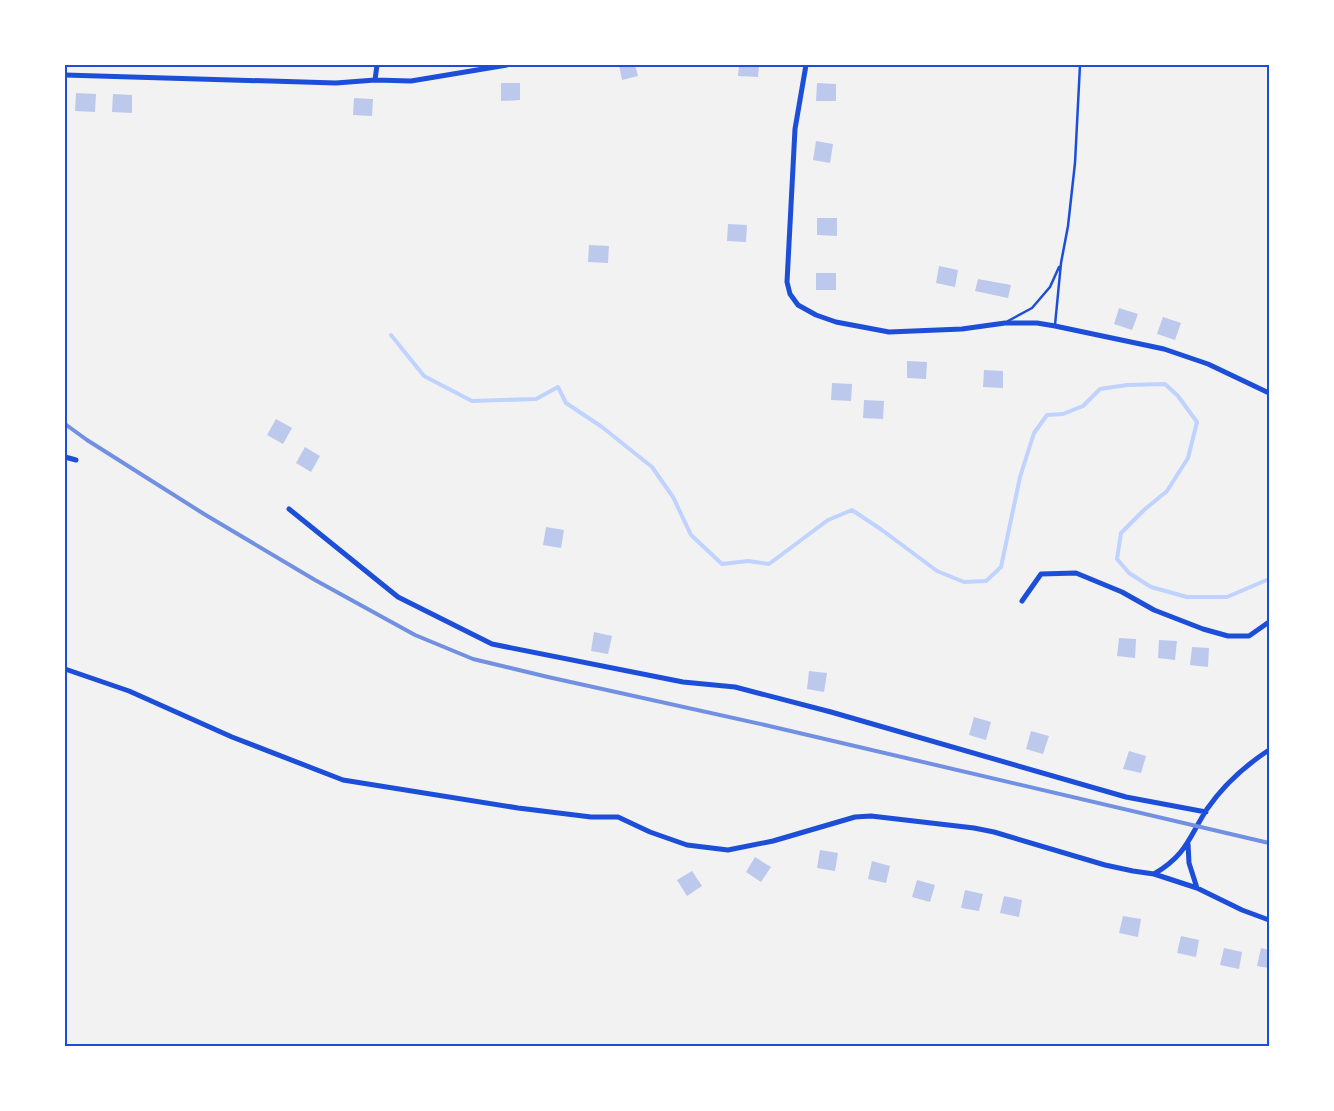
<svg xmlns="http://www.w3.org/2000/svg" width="1334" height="1111" viewBox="0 0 1334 1111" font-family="'Sofia Sans Condensed',sans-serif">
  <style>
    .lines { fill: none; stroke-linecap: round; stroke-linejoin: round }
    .stream { stroke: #bfd3fe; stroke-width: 4 }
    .building { fill: #bdc9ec }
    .service { stroke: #1d4ed8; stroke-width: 2.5 }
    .minor { stroke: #1d4ed8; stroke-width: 5 }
    .rail { stroke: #7290e2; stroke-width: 4 }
    .neatline { fill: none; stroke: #1d4ed8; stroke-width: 2 }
  </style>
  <rect width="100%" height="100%" fill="#f2f2f2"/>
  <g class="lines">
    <!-- stream -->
    <path class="stream" d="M 391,335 L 424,376 L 472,401 L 536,399 L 558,387 L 566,403 L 602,427 L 652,467 L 673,497 L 691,535 L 722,564 L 748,561 L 769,564 L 828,520 L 852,510 L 882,530 L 937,571 L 964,582 L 986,581 L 1001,567 L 1020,477 L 1034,433 L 1047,415 L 1063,414 L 1083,406 L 1100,389 L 1127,385 L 1165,384 L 1178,396 L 1197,422 L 1188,458 L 1167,491 L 1144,510 L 1121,533 L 1117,559 L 1129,573 L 1151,587 L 1187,597 L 1227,597 L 1269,579"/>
  </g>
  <!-- building -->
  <path class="building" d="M 619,65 L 635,65 L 638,76 L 622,80 Z
    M 739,65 L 759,65 L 758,77 L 738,76 Z
    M 501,83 L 520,83 L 520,100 L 501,101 Z
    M 817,83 L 836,84 L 836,101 L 816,101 Z
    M 76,93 L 96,94 L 95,112 L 75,111 Z
    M 113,94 L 132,95 L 132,113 L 112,112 Z
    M 354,98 L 373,99 L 372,116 L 353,115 Z
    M 816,141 L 833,144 L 830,163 L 813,160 Z
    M 817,218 L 837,218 L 837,236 L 817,235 Z
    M 728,224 L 747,225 L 746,242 L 727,241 Z
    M 589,245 L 609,246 L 608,263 L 588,262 Z
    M 939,266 L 958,270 L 955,287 L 936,283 Z
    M 816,273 L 836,273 L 836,290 L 816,290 Z
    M 978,279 L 1011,285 L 1008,298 L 975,291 Z
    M 1119,308 L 1138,314 L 1132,330 L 1114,324 Z
    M 1163,317 L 1181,323 L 1175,340 L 1157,334 Z
    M 907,361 L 927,362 L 926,379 L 907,378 Z
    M 984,370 L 1003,371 L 1003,388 L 983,387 Z
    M 832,383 L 852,384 L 851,401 L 831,400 Z
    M 864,400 L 884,401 L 883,419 L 863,418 Z
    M 276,419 L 292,428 L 283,444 L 267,435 Z
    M 305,447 L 320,456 L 311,472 L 296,463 Z
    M 546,527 L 564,530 L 561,548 L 543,545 Z
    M 594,632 L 612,636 L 608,654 L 591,651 Z
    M 1119,638 L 1136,639 L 1135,658 L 1117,656 Z
    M 1159,640 L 1177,641 L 1175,660 L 1158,658 Z
    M 1192,647 L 1209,648 L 1208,667 L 1190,665 Z
    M 809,671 L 827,673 L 824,692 L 807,689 Z
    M 974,717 L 991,722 L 986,740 L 969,735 Z
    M 1031,731 L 1049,736 L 1043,754 L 1026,749 Z
    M 1129,751 L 1146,756 L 1141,773 L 1123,769 Z
    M 820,850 L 838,853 L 835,871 L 817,868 Z
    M 755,857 L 771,867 L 761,882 L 746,872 Z
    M 872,861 L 890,866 L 886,883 L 868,879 Z
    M 692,871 L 702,886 L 687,896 L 677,880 Z
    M 917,880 L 935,885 L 930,902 L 912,897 Z
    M 965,890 L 983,894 L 979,911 L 961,908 Z
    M 1004,896 L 1022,900 L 1019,917 L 1000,913 Z
    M 1123,916 L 1141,919 L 1138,937 L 1119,933 Z
    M 1181,936 L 1199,940 L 1196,957 L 1177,953 Z
    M 1224,948 L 1242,952 L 1239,969 L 1220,965 Z
    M 1261,948 L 1269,950 L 1269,968 L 1257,966 Z"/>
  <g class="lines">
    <!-- service -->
    <path class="service" d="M 1008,321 L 1032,308 L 1050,287 L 1059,267
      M 1055,325 L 1061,263 L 1068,226 L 1075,163 L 1080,65"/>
    <!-- minor -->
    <path class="minor" d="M 806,65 L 795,129 L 787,282 L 790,294 L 798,305 L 816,315 L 836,322 L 889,332 L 962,329 L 1005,323 L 1037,323 L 1055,326 L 1164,349 L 1208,364 L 1269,393
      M 65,75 L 336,83 L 375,80 L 411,81 L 507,65
      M 375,80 L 377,65
      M 65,457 L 76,460
      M 289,509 L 398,597 L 492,644 L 683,682 L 735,687 L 831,712 L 1126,797 L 1206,812
      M 1022,601 L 1041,574 L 1076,573 L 1122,592 L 1154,610 L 1203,629 L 1228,636 L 1249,636 L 1269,622
      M 65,669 L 129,691 L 232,737 L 343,780 L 518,808 L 591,817 L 618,817 L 650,832 L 687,845 L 728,850 L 773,841 L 855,817 L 871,816 L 974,828 L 994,832 L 1105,865 L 1133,871 L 1154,874 L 1197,888 L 1242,910 L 1269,920
      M 1188,844 L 1189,863 L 1197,888
      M 1154,874 C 1187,854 1188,839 1207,809 C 1223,786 1246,765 1269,750"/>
    <!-- rail -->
    <path class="rail" d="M 65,424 L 87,440 L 204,514 L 315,580 L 415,635 L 473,659 L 548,677 L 765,725 L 1269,843"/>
  </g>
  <!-- border -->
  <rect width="1334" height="1111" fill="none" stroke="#ffffff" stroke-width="132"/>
  <rect x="66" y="66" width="1202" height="979" class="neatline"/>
</svg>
